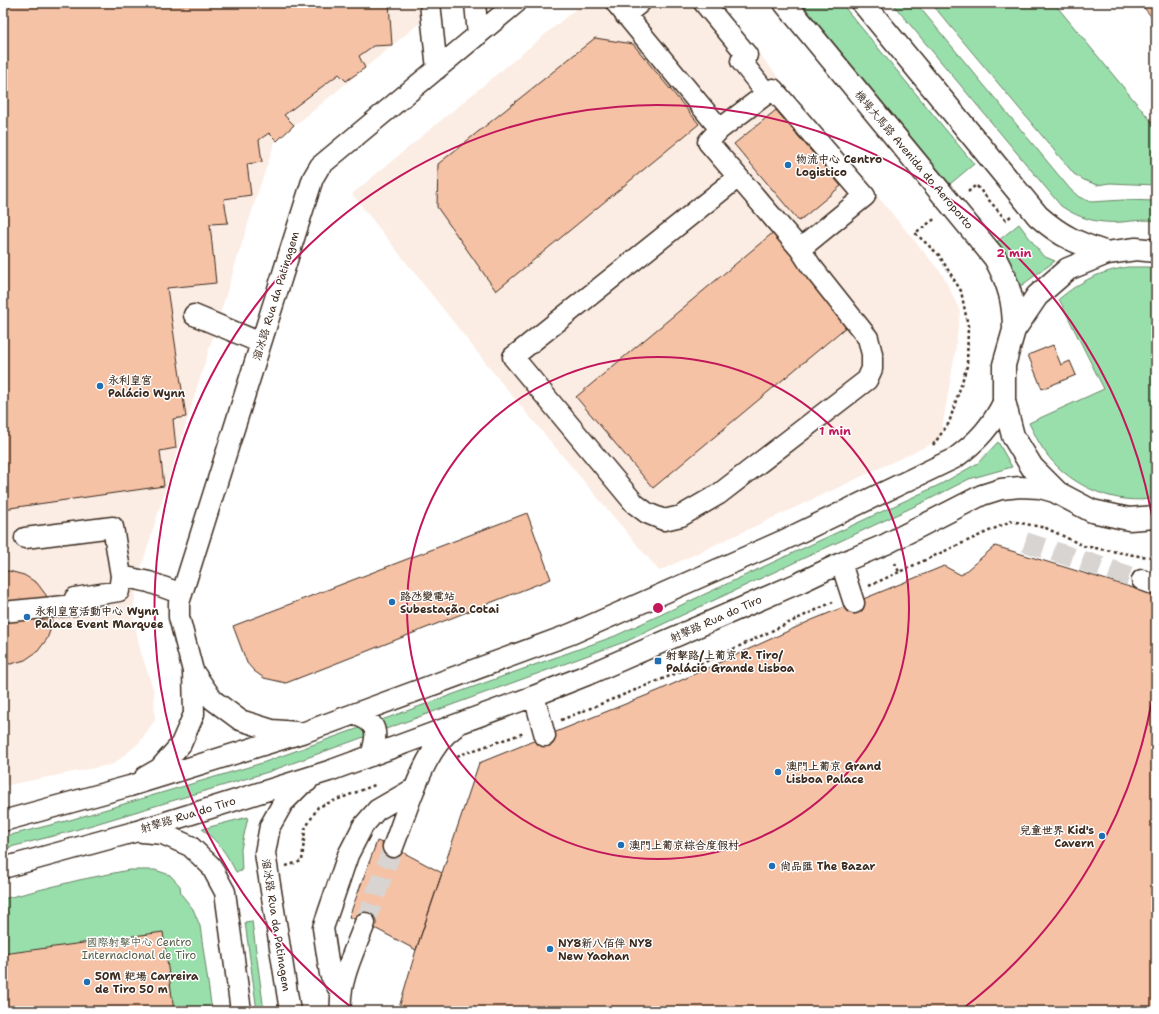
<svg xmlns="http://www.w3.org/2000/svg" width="1159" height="1014" viewBox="0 0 1159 1014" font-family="'Shantell Sans','LXGW WenKai TC',sans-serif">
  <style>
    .built { fill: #fcede4 }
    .green { fill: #99dfac; stroke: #6a8465 }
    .building { fill: #f5c2a6; stroke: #3b2a1e }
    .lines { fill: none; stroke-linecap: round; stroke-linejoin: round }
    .minor-tunnel { stroke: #d8d4d2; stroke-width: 20; stroke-dasharray: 20 10; stroke-linecap: butt }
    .minor-casing { stroke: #3b2a1e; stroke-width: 23 }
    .major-casing { stroke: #3b2a1e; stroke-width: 25 }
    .path { stroke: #3b2a1e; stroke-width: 2.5; stroke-dasharray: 3 3; stroke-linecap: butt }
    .minor { stroke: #fff; stroke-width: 20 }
    .major { stroke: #fff; stroke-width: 22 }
    .ring { fill: none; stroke: #c2185b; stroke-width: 2 }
    .poi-dot { fill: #1f6fb2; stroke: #fff; stroke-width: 1.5 }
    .labels { text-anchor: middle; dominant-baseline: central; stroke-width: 3; stroke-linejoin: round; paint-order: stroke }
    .poi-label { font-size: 11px; font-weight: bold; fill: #3b2a1e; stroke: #fff; text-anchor: start }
    .street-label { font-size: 11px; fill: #3b2a1e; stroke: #fff }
    .park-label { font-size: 11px; fill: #576049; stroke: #fff }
    .centre { fill: #c2185b; stroke: #fff; stroke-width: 2 }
    .ring-label { font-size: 12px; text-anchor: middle; font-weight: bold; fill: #c2185b; stroke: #fff; stroke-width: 3; stroke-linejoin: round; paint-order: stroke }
  </style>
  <rect width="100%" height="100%" fill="#fff"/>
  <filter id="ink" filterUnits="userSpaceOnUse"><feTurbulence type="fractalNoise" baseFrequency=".025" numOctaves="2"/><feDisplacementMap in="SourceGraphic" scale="8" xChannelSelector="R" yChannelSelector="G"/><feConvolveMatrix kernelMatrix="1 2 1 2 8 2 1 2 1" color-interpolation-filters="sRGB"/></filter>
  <g filter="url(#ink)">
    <!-- built -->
    <path class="built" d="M 3,3 L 444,3 L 275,142 L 258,192 L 137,581 L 133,614 L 140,649 L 154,691 L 155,720 L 139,743 L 114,764 L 3,786 Z
      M 583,3 L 717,3 L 943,275 L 960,311 L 955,354 L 940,440 L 659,571 L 504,386 L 352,194 Z"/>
    <!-- green -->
    <path class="green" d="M 801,3 L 841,3 L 974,164 L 950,184 Z
      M 892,3 L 916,3 L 1070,189 L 1079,197 L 1091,202 L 1123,200 L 1156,201 L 1156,221 C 1139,218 1122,224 1105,222 C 1089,221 1074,215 1061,206 Z
      M 931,3 L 1054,3 L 1156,127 L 1156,185 L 1110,183 L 1097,185 L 1084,180 L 1074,174 Z
      M 1019,224 L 1043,256 L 1055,261 L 1018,288 L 1016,271 L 994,244 Z
      M 1128,267 L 1147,267 L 1156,268 L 1156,498 C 1117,506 1072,487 1048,456 C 1040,446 1035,435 1029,423 L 1104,389 L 1059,299 C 1082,280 1099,272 1128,267 Z
      M 998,442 L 1012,467 L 969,479 L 928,500 L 627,641 L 268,772 L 72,831 L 3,849 L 3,837 L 70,820 L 262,763 L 615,636 L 941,484 L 978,463 Z
      M 248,817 L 241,849 L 242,871 L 236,872 C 226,853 219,842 202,829 Z
      M 129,870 L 155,870 L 170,875 L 180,886 L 181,894 L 193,909 L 200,926 L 212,1011 L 3,1011 L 3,899 L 79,880 Z
      M 252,921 L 264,1011 L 257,1011 L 245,922 Z"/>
    <!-- building -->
    <path class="building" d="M 3,3 L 389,3 L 392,45 L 373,46 L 359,56 L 365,68 L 346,81 L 339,74 L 284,115 L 294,125 L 277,141 L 269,133 L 259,140 L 262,162 L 247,164 L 251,195 L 224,199 L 228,223 L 210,224 L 216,283 L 167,288 L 186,417 L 173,419 L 176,448 L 160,451 L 164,486 L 3,509 Z
      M 1140,3 L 1156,3 L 1156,22 Z
      M 595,38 L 633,44 L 699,124 L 496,291 L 437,207 L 438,164 Z
      M 776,110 L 841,186 L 799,221 L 734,144 Z
      M 775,231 L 852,322 L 653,488 L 576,397 Z
      M 1053,345 L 1061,365 L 1070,361 L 1076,375 L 1042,389 L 1028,355 Z
      M 527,513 L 551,579 L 286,683 L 264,678 L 254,671 L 247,663 L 233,626 Z
      M 995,546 L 1156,595 L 1156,636 L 1149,653 L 1156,657 L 1156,1011 L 398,1011 L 416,950 L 479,763 L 660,690 L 812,620 L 944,566 L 961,575 Z
      M 9,571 L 24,575 L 37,583 L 46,595 L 51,609 L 52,625 L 47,639 L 38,651 L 25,660 L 11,664 L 3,663 L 3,572 Z
      M 377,841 L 393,847 L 442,873 L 416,950 L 365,923 L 349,917 Z
      M 163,932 L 174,1011 L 3,1011 L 3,954 Z"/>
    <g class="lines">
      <!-- minor-tunnel -->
      <path class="minor-tunnel" d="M 1025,542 L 1142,580
        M 365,923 L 393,847"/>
      <!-- minor casing -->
      <g class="minor-casing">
        <path id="minor" d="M 430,3 L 437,69
          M 475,3 L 478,35
          M 616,3 L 720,129
          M 704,3 L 747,55 L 741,61 L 767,94
          M 625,15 L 640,3
          M 773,89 L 865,196 L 800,249 L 708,142 L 720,129 Z
          M 737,178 L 513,357 L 635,504 L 647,513 L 664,520 L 681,516 L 719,494 L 867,380 L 872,369 L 872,354 L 868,338 L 811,266 L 800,249
          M 194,315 L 261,343
          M 25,538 L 113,527 L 121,576
          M 841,563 L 854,603
          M 1142,580 L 1156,585
          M 3,612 L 75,605 L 75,598 L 119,591 L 121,576 L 149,582 L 182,594
          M 193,671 L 213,700 L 240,720 L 272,730 L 296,732
          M 534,696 L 545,736
          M 354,714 C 379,723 378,732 371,756
          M 145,777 L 159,769 L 181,744 L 194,714 L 193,671 L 179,617 L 179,603 L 313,178 L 320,166 L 516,3
          M 3,821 L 130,786 L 305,732 L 571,634 L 782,541 L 955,458 C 978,441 991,427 1004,401
          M 142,832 L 163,834 L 190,846 L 211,866 L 225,892 L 241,1011
          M 393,847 C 407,812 423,749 454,728
          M 3,868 L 134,832 L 329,771 L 534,696 L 587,675 L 801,582 L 841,563 L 886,544 L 982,495 L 1001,489 L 1020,487 L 1040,488 L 1058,493
          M 341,993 L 330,974 L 323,928 L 348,855 L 363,826 L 377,810 L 415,788
          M 290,1011 L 265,853 L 270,826 L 283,803 L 302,784 L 307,782
          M 341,1011 C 338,982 355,950 365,923"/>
      </g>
      <!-- major casing -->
      <g class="major-casing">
        <path id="major" d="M 785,3 L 995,258 C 1009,284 1014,301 1014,330
          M 863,3 L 1038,216 C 1062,237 1077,243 1107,253
          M 1156,251 L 1136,249 L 1107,253 L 1068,269 L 1037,296 L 1014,330 L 1004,365 L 1004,401 L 1013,436 L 1032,467 L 1058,493 L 1092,511 L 1129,519 L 1156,517"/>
      </g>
      <!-- path -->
      <path class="path" d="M 968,192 L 976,185 L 1006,220 L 1011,216
        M 933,445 L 949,423 L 967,366 L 968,326 L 961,291 L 939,255 L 915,233 L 936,218
        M 895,563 L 899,572 L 1011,521 L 1046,528 L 1084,546 L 1139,556 L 1156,557
        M 869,586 L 899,572
        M 561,720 L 712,659 L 833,602
        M 457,756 L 524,733
        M 286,866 L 302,861 L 305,829 L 318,807 L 375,785"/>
      <!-- minor -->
      <use href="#minor" class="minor"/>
      <!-- major -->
      <use href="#major" class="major"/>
    </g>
  </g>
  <!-- distance rings -->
  <g class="ring">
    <circle cx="658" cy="608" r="251"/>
    <path d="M1155 682A503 503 0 0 1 961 1010M355 1010A503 503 0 1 1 1155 534"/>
  </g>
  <!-- markers -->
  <g class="poi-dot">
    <circle cx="788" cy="165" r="4"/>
    <circle cx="100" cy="386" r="4"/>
    <circle cx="392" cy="602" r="4"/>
    <circle cx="27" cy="617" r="4"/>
    <rect x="654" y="657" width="8" height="8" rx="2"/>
    <circle cx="778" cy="772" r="4"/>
    <circle cx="1102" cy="836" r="4"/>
    <circle cx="621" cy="845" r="4"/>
    <circle cx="772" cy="866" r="4"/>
    <circle cx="550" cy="949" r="4"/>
    <circle cx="87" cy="982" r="4"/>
  </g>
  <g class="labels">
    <!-- poi labels -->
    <g class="poi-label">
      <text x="796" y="159">物流中心 Centro<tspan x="796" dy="13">Logistico</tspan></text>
      <text x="108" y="380">永利皇宮<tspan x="108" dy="13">Palácio Wynn</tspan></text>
      <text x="400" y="596">路氹變電站<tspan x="400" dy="13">Subestação Cotai</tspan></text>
      <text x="35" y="611">永利皇宮活動中心 Wynn<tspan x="35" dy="13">Palace Event Marquee</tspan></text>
      <text x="666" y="655">射擊路/上葡京 R. Tiro/<tspan x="666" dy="13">Palácio Grande Lisboa</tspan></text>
      <text x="786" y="766">澳門上葡京 Grand<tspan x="786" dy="13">Lisboa Palace</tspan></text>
      <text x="1094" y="830" text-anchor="end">兒童世界 Kid's<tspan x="1094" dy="13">Cavern</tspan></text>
      <text x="629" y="845">澳門上葡京綜合度假村</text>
      <text x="780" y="866">尚品匯 The Bazar</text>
      <text x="558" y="943">NY8新八佰伴 NY8<tspan x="558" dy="13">New Yaohan</tspan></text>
      <text x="95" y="976">50M 靶場 Carreira<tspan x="95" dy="13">de Tiro 50 m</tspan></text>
    </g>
    <!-- street labels -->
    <g class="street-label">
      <text transform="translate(914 160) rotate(50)">機場大馬路 Avenida do Aeroporto</text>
      <text transform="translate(276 296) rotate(-73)">溜冰路 Rua da Patinagem</text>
      <text transform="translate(716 619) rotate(-24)">射擊路 Rua do Tiro</text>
      <text transform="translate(188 815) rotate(-17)">射擊路 Rua do Tiro</text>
      <text transform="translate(276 925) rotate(81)">溜冰路 Rua da Patinagem</text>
    </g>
    <!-- park labels -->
    <g class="park-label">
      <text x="139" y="942">國際射擊中心 Centro<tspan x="139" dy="13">Internacional de Tiro</tspan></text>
    </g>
  </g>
  <circle cx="658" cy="608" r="6" class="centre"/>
  <g class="ring-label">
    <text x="1014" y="257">2 min</text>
    <text x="835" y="435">1 min</text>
  </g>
  <!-- margin -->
  <rect width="1159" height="1014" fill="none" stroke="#fff" stroke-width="16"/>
  <rect x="8" y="8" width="1143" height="998" fill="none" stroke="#3b2a1e" stroke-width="1.5" filter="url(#ink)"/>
</svg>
